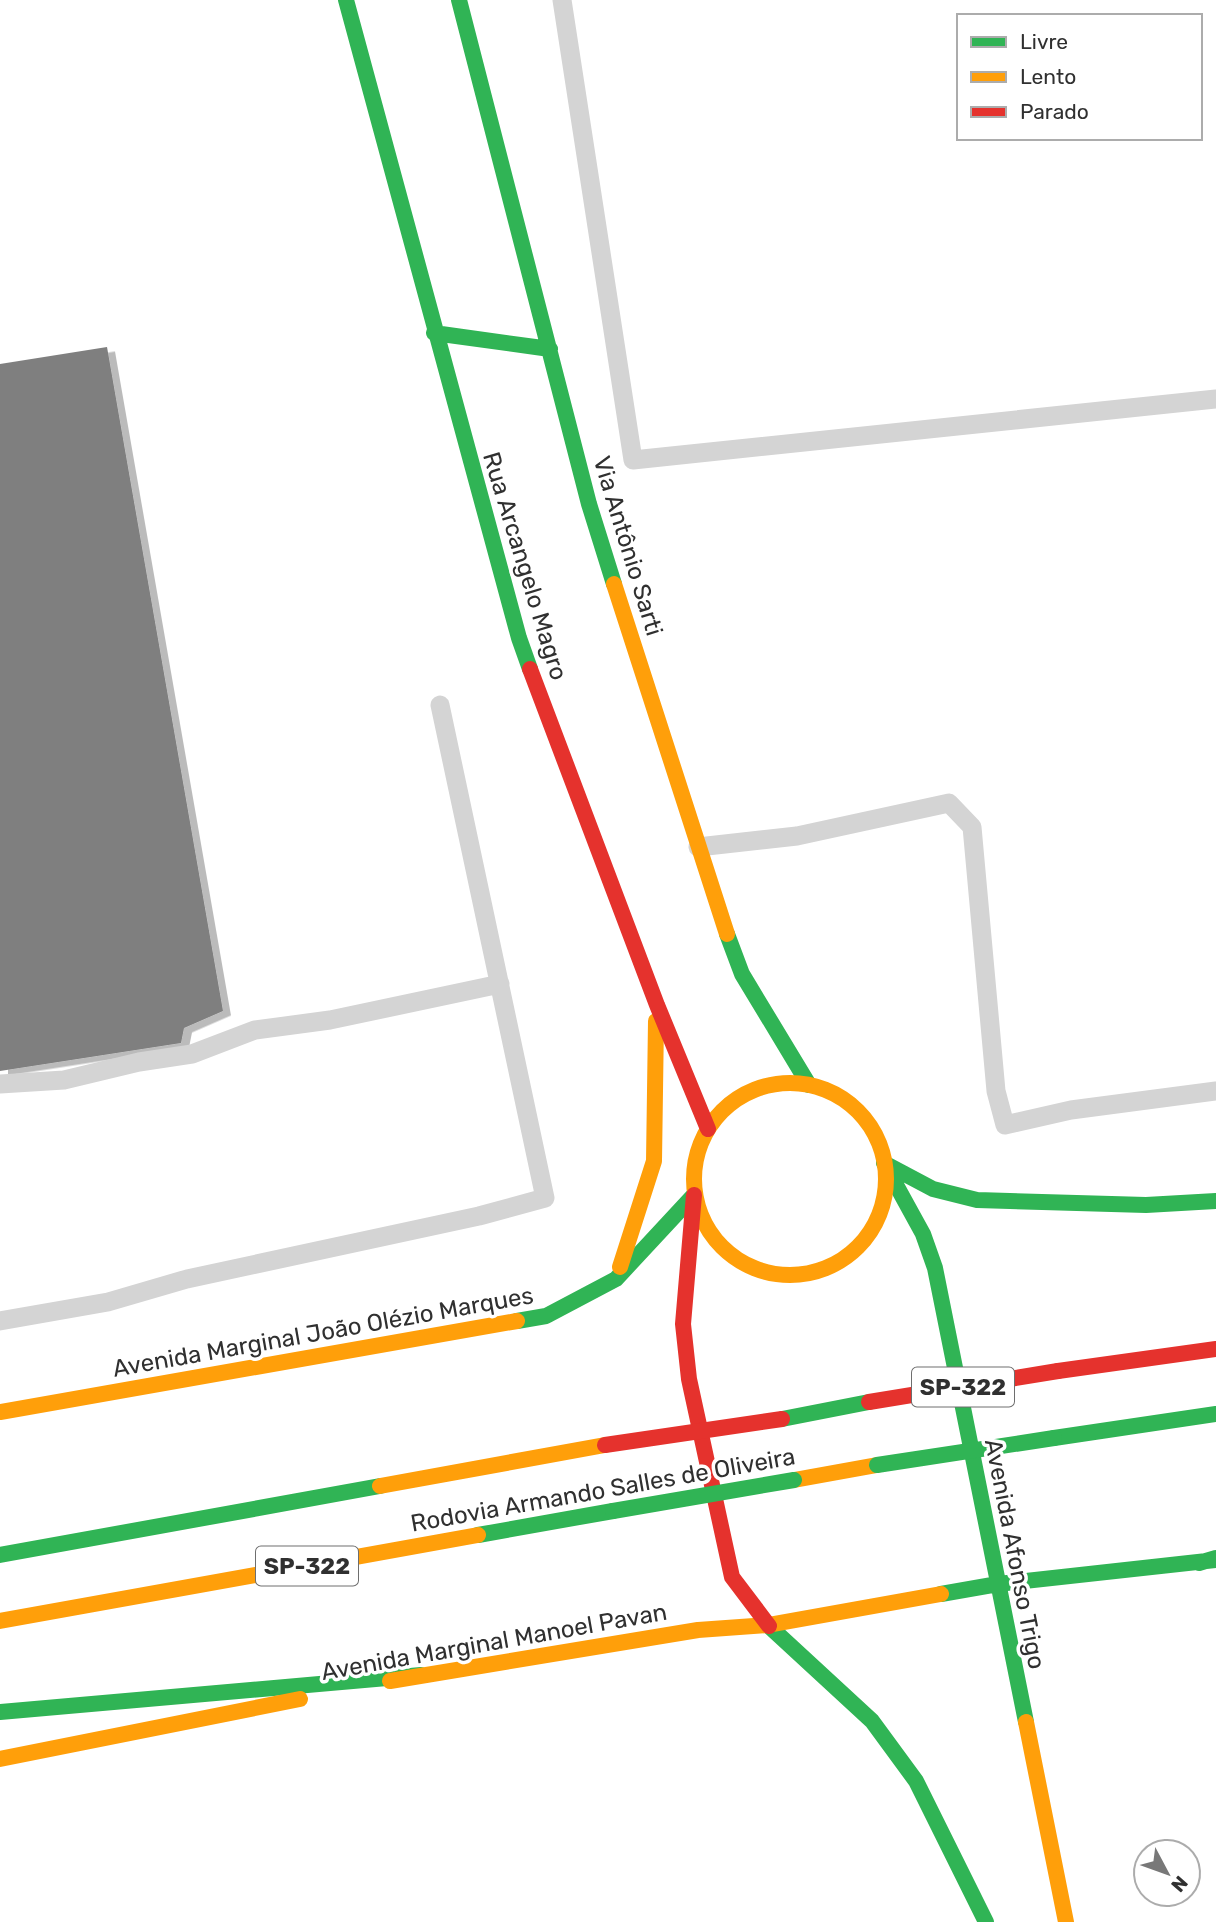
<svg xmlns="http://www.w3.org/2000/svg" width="1216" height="1922" viewBox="0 0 1216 1922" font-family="Rubik,sans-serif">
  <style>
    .building { fill: #7f7f7f; filter: url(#shadow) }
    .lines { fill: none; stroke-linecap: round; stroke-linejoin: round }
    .lane { stroke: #d4d4d4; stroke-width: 19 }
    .fast { stroke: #30b455; stroke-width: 16 }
    .slow { stroke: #ff9f0a; stroke-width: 16 }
    .jam { stroke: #e5322d; stroke-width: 16 }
    .fast-bridge { stroke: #30b455; stroke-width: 16 }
    .jam-bridge { stroke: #e5322d; stroke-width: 16 }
    .labels { text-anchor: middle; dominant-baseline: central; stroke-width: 7; stroke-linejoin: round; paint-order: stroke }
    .shield { fill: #fff; stroke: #6e6e6e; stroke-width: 2 }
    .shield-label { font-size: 23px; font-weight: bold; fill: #303030 }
    .street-label { font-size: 24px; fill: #303030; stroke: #fff }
  </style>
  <defs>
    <filter id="shadow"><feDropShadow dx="8" dy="4.5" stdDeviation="0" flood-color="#0004"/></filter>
  </defs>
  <rect width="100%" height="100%" fill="#fff"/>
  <!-- building -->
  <path class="building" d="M 107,347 L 223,1011 L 184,1028 L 181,1043 L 0,1071 L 0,364 Z"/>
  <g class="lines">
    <!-- lane -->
    <path class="lane" d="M 562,0 L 633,460 L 1216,399
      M 698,847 L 797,836 L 949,803 L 972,827 L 996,1091 L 1005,1125 L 1071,1110 L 1216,1091
      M 0,1084 L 64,1080 L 139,1062 L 192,1054 L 255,1030 L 330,1020 L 500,984
      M 0,1321 L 108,1302 L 187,1279 L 479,1216 L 545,1198 L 440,705"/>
    <!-- fast -->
    <path class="fast" d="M 346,0 L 519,638 L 530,669
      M 459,0 L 589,504 L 614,584
      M 434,333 L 550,349
      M 727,934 L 742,974 L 809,1085
      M 884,1163 L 923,1234 L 935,1268 L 1026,1722
      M 884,1163 L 933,1189 L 977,1200 L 1146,1205 L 1216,1201
      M 517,1321 L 546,1316 L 616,1279 L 694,1195
      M 782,1419 L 869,1402
      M 1054,1438 L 1216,1414
      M 478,1535 L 613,1511
      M 0,1555 L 380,1486
      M 1199,1563 L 1216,1558
      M 941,1594 L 998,1584 L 1216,1560
      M 769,1626 L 872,1721 L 916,1781 L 986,1922
      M 0,1712 L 421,1675"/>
    <!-- slow -->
    <path class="slow" d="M 614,584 L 727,934
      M694 1179a96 96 0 1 1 192 0a96 96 0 1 1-192 0Z
      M 620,1267 L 654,1161 L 656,1021
      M 0,1412 L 517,1321
      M 794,1480 L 877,1465
      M 380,1486 L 605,1445
      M 0,1621 L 478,1535
      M 390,1681 L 698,1630 L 768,1625 L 941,1594
      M 1026,1722 L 1066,1922
      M 0,1759 L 300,1699"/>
    <!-- jam -->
    <path class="jam" d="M 530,669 L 657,1005 L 708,1129
      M 694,1195 L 683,1324 L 689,1379 L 732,1577 L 769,1626
      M 1058,1371 L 1216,1349"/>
    <!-- fast-bridge -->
    <path class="fast-bridge" d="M 877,1465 L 1054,1438
      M 613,1511 L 794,1480"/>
    <!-- jam-bridge -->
    <path class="jam-bridge" d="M 869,1402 L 1058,1371
      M 605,1445 L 782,1419"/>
  </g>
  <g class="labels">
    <!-- shield labels -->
    <g class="shield">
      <rect x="912" y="1367.5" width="102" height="39" rx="5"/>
      <rect x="256" y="1546.5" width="102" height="39" rx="5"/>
    </g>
    <g class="shield-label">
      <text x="963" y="1387">SP-322</text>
      <text x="307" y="1566">SP-322</text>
    </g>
    <!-- street labels -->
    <g class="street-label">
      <text transform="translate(628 546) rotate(73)">Via Antônio Sarti</text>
      <text transform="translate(525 566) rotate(73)">Rua Arcangelo Magro</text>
      <text transform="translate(323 1332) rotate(-10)">Avenida Marginal João Olézio Marques</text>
      <text transform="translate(603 1490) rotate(-10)">Rodovia Armando Salles de Oliveira</text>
      <text transform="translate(1015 1554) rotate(79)">Avenida Afonso Trigo</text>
      <text transform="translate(494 1642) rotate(-10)">Avenida Marginal Manoel Pavan</text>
    </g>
  </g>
  <!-- legend -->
  <rect x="957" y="14" width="245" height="126" fill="#ffffff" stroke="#acacac" stroke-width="2"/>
  <rect x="971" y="37" width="35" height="10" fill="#30b455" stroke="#acacac" stroke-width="2"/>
  <text x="1020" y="49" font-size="21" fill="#303030">Livre</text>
  <rect x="971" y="72" width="35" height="10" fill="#ff9f0a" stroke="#acacac" stroke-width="2"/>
  <text x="1020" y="84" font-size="21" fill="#303030">Lento</text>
  <rect x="971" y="107" width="35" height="10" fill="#e5322d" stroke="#acacac" stroke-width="2"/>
  <text x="1020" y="119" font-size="21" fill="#303030">Parado</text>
  <!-- north arrow -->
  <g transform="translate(1167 1873) rotate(131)"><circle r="33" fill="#ffffff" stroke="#acacac" stroke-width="2"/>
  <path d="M0-5L12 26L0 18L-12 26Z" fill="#787878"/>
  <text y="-10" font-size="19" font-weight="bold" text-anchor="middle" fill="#303030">N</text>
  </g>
</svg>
